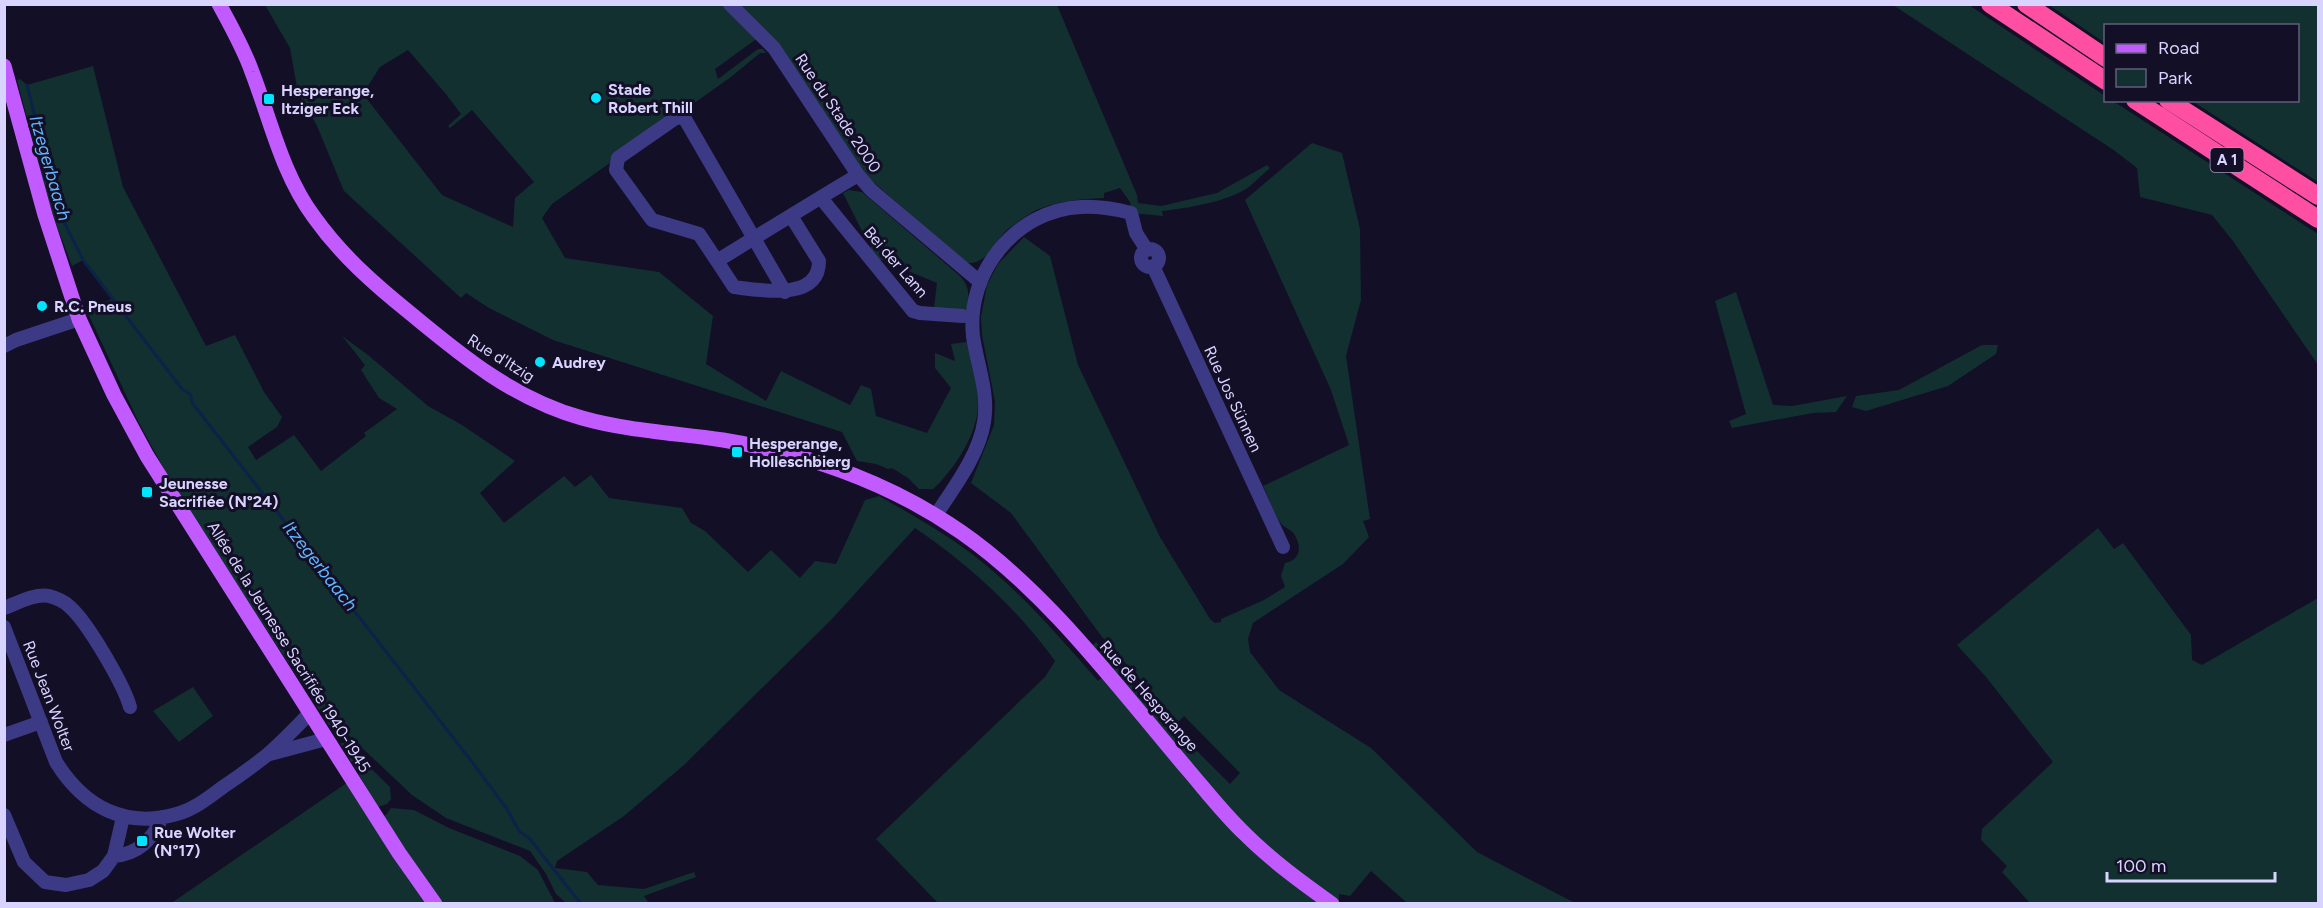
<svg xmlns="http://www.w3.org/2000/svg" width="2323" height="908" viewBox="0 0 2323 908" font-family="Figtree,sans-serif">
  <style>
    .green { fill: #12302f; fill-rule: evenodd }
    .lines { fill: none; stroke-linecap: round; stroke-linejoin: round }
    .stream { stroke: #0c2248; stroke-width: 3 }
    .minor { stroke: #3d3a85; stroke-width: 14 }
    .major { stroke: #c25bff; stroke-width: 15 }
    .highway { stroke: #ff4fa3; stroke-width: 18 }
    .poi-dot { fill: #00e5ff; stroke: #130f26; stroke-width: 2 }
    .labels { text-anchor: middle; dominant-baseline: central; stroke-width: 6; stroke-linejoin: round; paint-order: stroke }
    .shield { fill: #130f26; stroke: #9e99be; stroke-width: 1.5 }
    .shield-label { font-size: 15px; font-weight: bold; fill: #d9d4ff }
    .poi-label { font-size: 16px; font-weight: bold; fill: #d9d4ff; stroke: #130f26; text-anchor: start }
    .street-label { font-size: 16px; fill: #d9d4ff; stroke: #130f26 }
    .water-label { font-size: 18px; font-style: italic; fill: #62b6ff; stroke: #130f26 }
  </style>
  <rect width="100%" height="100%" fill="#130f26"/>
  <!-- green -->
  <path class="green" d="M 265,5 L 1057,5 L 1137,195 L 1138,203 L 1161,206 L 1217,193 L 1267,165 L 1270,168 C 1263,174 1256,181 1249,187 C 1227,202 1188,208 1162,211 L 1163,216 L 1131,213 L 1130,202 L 1120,188 L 1104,193 L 1104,198 C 1081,199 1052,201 1031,213 C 1023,218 1015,224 1008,229 C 994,241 988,265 966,263 L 863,173 L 762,35 L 715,69 L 718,79 L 758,49 L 763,49 L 766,53 L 760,53 L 731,77 L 552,204 L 542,218 L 565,258 L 659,272 L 713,316 L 706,364 L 766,401 L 781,371 L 850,405 L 861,385 L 871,389 L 876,416 L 927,433 L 951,388 L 935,368 L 935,353 L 955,361 L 951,344 L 967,342 C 971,362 978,385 978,406 C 977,435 954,470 933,489 L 919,489 L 908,478 L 892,468 L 888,469 L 876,464 L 857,461 L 842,432 L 553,340 L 489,308 L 466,293 L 461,298 L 344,191 L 317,126 L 298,93 L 290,48 ZM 408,50 L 445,93 L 461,114 L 448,126 L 450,128 L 472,110 L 534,182 L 515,198 L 513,227 L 442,195 L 363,94 L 380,67 Z
    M 1893,5 L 1969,5 L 2105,96 L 2106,100 L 2113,101 L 2318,234 L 2318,365 L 2233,241 L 2212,215 L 2140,197 L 2137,168 L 2115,151 Z
    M 2049,5 L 2318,5 L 2318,182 L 2192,101 L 2298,100 L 2298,26 L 2106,26 L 2105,43 Z
    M 93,66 L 123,187 L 206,346 L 235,335 L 264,392 L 282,417 L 277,427 L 248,447 L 256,460 L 294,435 L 321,471 L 366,436 L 364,433 L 397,409 L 379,398 L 361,370 L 365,365 L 342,336 L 368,355 L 428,406 L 462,425 L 515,461 L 480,493 L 504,523 L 564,476 L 575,487 L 591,475 L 609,498 L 682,508 L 691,523 L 705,531 L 748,572 L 771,550 L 800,578 L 815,561 L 836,564 L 865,500 L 879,496 C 916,517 954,538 987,566 C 1028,600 1063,641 1098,681 L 1106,674 L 1091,647 L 1096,642 L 1161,715 L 1167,709 L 1102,637 L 1011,513 L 971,483 L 994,425 L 995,402 L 982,335 L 981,317 L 987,285 L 998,264 L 1024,237 L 1050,256 L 1078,365 L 1160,537 L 1210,619 L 1215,623 L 1221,622 L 1221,619 L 1264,600 L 1285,587 L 1281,576 L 1285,563 C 1301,560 1302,546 1294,534 C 1290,528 1283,528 1280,522 C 1273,511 1269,498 1263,486 L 1349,445 L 1331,390 L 1245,200 L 1312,143 L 1342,153 L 1360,229 L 1361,300 L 1346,356 L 1370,519 L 1363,521 L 1369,537 L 1343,564 L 1253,623 L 1248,639 L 1250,652 L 1279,690 L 1371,748 L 1477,852 L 1575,903 L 1407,903 L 1371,871 L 1350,896 L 1339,894 L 1339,903 L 938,903 L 876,839 L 1045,677 L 1055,661 C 1018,609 968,564 915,528 L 831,620 L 684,765 L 624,816 L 557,861 L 555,868 L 587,872 L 598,885 L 644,889 L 694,872 L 696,877 L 644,896 L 648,902 L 646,903 L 566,903 L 556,894 L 546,874 L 530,851 L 446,818 L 412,795 L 341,728 L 332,730 L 174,487 L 139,423 L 86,309 L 112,299 L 83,260 L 72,266 L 52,213 L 17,80 L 20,79 L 27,85 ZM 1184,716 L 1240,773 L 1230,784 L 1173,727 Z
    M 849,190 L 862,192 L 960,276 C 970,287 969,295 967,309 C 956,313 945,311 934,307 L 937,283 L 872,256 L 870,242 L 865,237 L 843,193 Z
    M 1736,292 L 1773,405 L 1792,406 L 1847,396 L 1836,412 L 1813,413 L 1732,428 L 1729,421 L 1746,414 L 1715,301 Z
    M 1982,345 L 1998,345 L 1996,354 L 1948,386 L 1866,411 L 1852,407 L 1856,396 L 1899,390 Z
    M 2098,528 L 2114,549 L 2123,543 L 2191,635 L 2192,660 L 2202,665 L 2318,598 L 2318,903 L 2030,903 L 2002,872 L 2007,866 L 1981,840 L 1982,829 L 2053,762 L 1986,677 L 1957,645 Z
    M 193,687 L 213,716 L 179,742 L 153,711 Z
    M 340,743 L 345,743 L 390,787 L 391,799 L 387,804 L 378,807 Z
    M 348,782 L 372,821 L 386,815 L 391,808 L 414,810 L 449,828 L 520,856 L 538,870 L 555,903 L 170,904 Z"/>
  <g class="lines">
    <!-- stream -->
    <path class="stream" d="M 27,85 L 58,210 L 83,260 L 182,389 L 190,394 L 193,404 L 469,758 L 507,809 L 519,831 L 530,839 L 581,904"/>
    <!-- minor -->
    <path class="minor" d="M 730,4 L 774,48 L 858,175 L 871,190 L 980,282
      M 821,198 L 913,311 L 920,313 L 963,316
      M1141 258a9 9 0 1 1 18 0a9 9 0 1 1-18 0Z
      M 717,261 L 734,287 C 759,290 819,302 819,261 L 791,216
      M 1153,266 L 1283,547
      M 785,292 L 685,119 L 677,117 L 618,158 L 616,170 L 652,220 L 699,234 L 717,261 C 764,232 811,203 858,175
      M 4,346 L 16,340 L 79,319
      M 936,515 C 954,487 979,455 984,422 C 989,392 977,365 973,336 C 966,272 1016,210 1081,207 C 1098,206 1115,209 1131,213 L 1136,233 L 1147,250
      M 4,608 C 18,603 35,593 49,596 C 57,598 65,602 70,607 C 88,623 124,685 130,707
      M 4,627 L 56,762 C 84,807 126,830 180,813 C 196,808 209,797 223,787 C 238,777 253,766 267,755 C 282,742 296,727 310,713
      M 4,735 L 41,722
      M 270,754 L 326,739
      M 4,815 L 24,862 L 45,882 L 66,885 L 89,880 L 103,871 L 114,856 L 123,817
      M 114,856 C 138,854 153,840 162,817"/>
    <!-- major -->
    <path class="major" d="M 219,4 C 231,26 244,49 252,72 C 271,121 282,174 314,217 C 341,255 374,284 410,313 C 463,357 514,399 582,418 C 628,431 676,433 723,440 C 809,454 889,482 961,532 C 1049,593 1119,689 1189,771 C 1207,792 1224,814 1244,833 C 1271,860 1301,882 1332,904
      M 4,66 L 45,215 L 79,319 L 114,395 L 147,456 L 399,853 L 435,904"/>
    <!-- highway -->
    <path class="highway" d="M 1990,4 L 2106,81
      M 2026,4 L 2106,58
      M 2135,100 L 2318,219
      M 2168,100 L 2318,196"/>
  </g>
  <!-- markers -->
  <g class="poi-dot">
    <circle cx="596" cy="98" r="6"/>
    <rect x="263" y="93" width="12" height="12" rx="3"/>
    <circle cx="42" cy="306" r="6"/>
    <circle cx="540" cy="362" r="6"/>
    <rect x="731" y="446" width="12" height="12" rx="3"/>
    <rect x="141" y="486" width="12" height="12" rx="3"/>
    <rect x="136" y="835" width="12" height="12" rx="3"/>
  </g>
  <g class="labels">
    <!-- shield labels -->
    <rect class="shield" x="2210.5" y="148" width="33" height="24" rx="4.5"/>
    <g class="shield-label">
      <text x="2227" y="160">A 1</text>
    </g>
    <!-- poi labels -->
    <g class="poi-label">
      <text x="608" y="89">Stade<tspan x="608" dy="18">Robert Thill</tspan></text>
      <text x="281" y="90">Hesperange,<tspan x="281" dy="18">Itziger Eck</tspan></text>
      <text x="54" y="306">R.C. Pneus</text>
      <text x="552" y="362">Audrey</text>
      <text x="749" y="443">Hesperange,<tspan x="749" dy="18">Holleschbierg</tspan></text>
      <text x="159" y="483">Jeunesse<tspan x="159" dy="18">Sacrifiée (N°24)</tspan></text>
      <text x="154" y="832">Rue Wolter<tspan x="154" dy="18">(N°17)</tspan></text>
    </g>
    <!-- street labels -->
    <g class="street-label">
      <text transform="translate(838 113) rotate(56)">Rue du Stade 2000</text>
      <text transform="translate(896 262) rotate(49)">Bei der Lann</text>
      <text transform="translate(501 358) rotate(32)">Rue d'Itzig</text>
      <text transform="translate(1233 399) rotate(65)">Rue Jos Sünnen</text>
      <text transform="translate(289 647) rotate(58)">Allée de la Jeunesse Sacrifiée 1940-1945</text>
      <text transform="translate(49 696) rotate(69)">Rue Jean Wolter</text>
      <text transform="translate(1149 696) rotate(49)">Rue de Hesperange</text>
    </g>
    <!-- water labels -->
    <g class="water-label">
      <text transform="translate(50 168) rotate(74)">Itzegerbaach</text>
      <text transform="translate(320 566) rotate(52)">Itzegerbaach</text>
    </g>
  </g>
  <!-- border -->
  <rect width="2323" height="908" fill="none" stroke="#d9d4ff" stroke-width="12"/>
  <!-- legend -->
  <rect x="2104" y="24" width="195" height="78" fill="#130f26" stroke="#625e7d" stroke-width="1.5"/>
  <rect x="2116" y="44" width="30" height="9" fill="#c25bff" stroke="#625e7d" stroke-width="1.5"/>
  <text x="2158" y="54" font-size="18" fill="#d9d4ff">Road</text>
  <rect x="2116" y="69" width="30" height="18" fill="#12302f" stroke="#625e7d" stroke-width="1.5"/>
  <text x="2158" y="84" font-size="18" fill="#d9d4ff">Park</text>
  <!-- scale -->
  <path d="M2107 872v9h168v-9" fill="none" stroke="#d9d4ff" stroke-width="3"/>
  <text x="2116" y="872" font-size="18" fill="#d9d4ff" stroke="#130f26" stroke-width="4.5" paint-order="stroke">100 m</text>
</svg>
